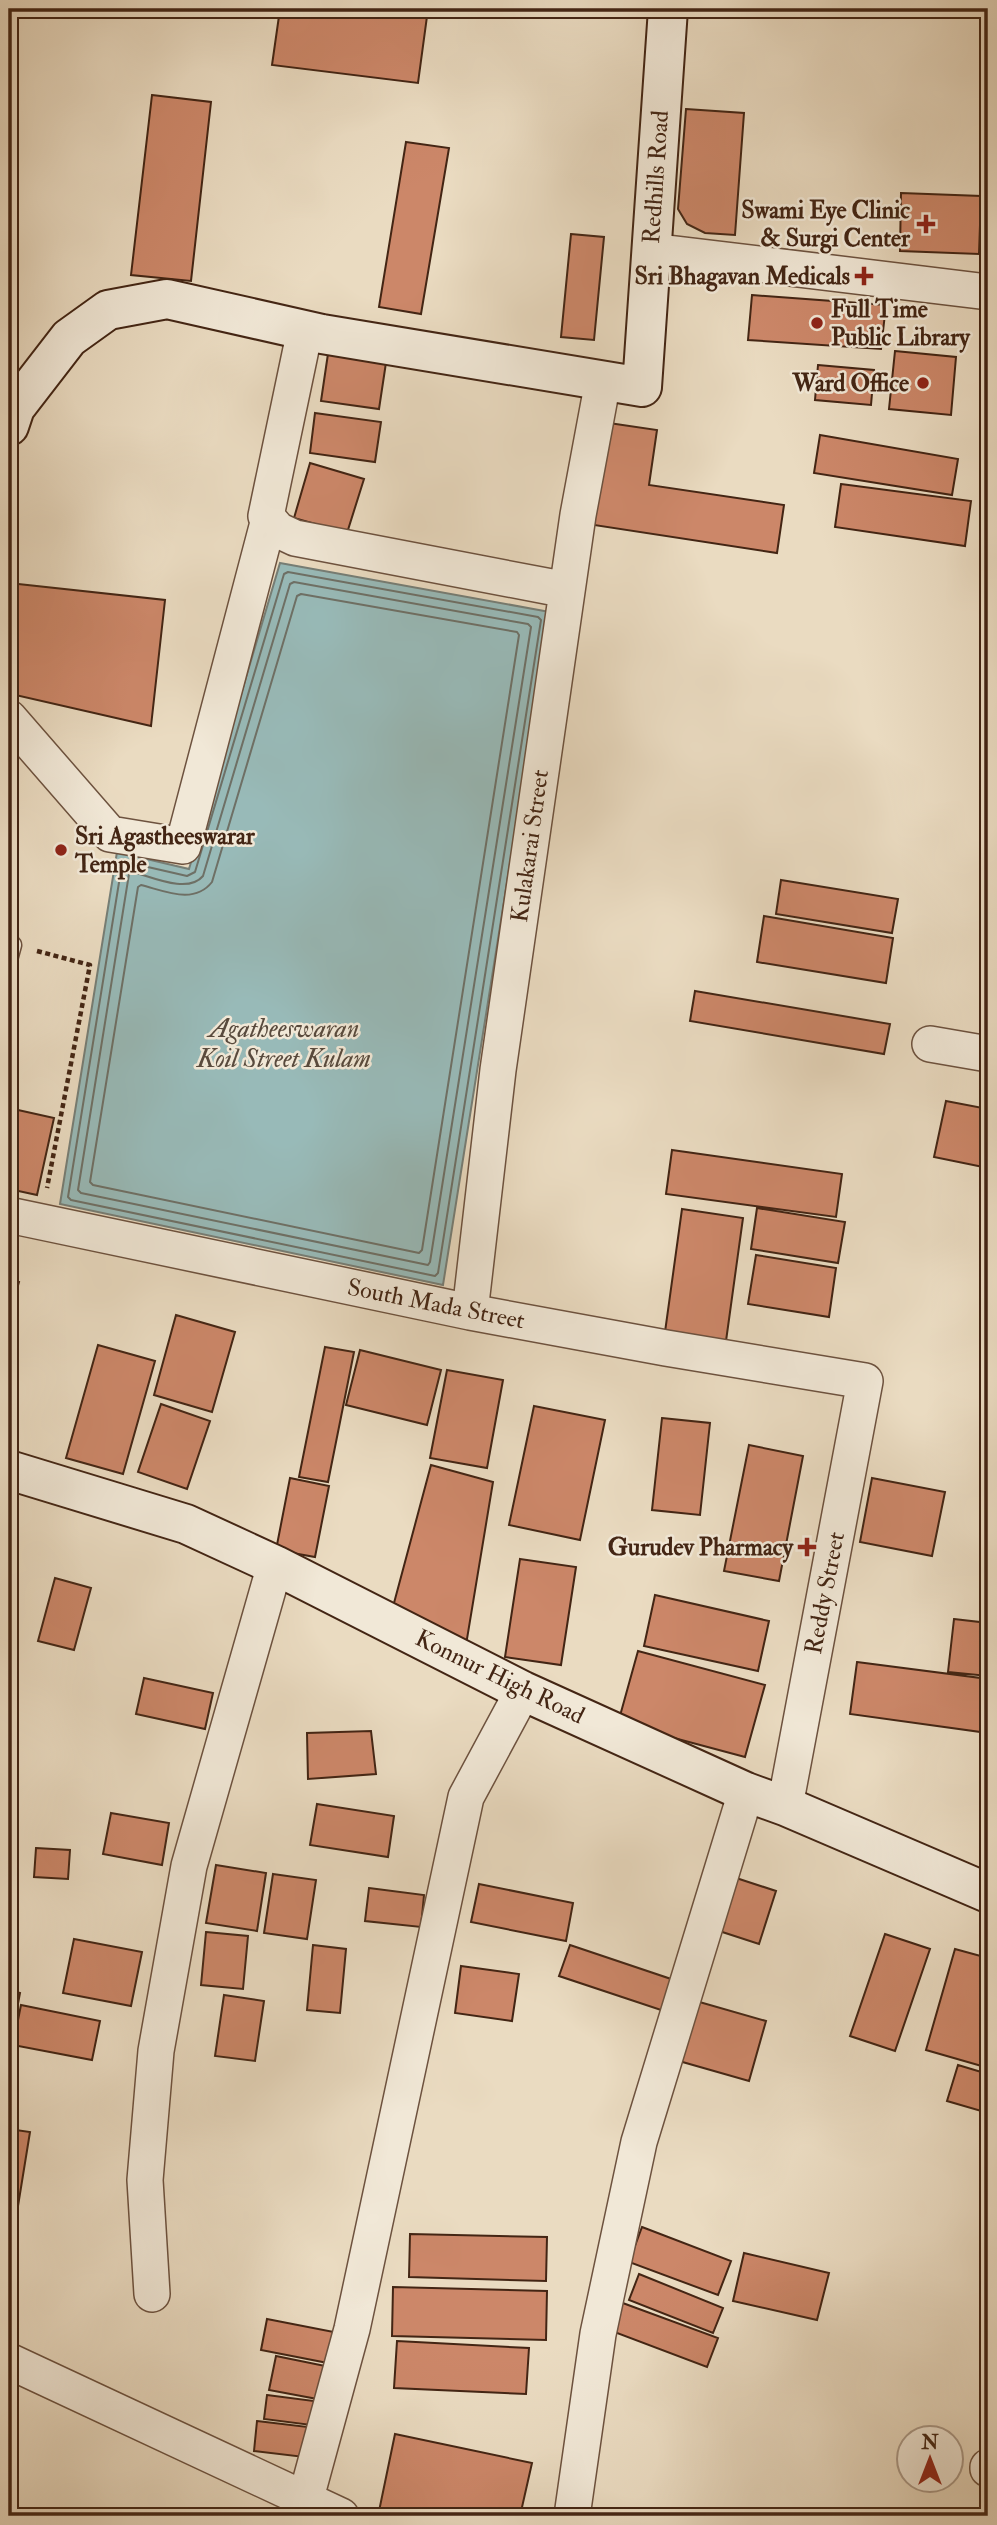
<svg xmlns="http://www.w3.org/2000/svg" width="997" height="2525" viewBox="0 0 997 2525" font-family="'IM FELL Double Pica',serif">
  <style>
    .water { fill: #98bab8; stroke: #767e76; stroke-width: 2 }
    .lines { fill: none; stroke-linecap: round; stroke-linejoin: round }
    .shore { stroke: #6e7066; stroke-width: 2 }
    .building { fill: #cc8769; stroke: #432514; stroke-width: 2 }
    .lane-casing { stroke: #6d523f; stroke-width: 21 }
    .street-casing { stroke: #6d523f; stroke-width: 38 }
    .secondary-casing { stroke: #432514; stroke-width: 42 }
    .path { stroke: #432514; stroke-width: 4.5; stroke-dasharray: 5 3.5; stroke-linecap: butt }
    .lane { stroke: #f1e8d7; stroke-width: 18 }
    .street { stroke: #f1e8d7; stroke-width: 35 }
    .secondary { stroke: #f1e8d7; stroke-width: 38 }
    .poi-dot { fill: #8f2418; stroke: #f1e8d7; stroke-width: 2.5 }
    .labels { text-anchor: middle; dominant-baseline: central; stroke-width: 5; stroke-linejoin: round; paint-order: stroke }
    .street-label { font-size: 24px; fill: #432514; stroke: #f1e8d7 }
    .poi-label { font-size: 24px; font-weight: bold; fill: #432514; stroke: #f1e8d7; text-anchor: end }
    .water-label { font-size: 26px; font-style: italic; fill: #584a3d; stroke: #f1e8d7 }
  </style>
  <rect width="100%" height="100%" fill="#eadbc1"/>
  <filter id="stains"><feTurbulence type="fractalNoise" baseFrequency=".00286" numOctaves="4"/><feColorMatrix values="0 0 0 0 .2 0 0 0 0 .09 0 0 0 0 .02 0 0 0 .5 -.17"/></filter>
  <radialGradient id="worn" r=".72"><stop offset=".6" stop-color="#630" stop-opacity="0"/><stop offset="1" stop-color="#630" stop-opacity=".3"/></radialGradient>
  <!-- water -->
  <path class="water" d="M 280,563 L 550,612 L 443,1285 L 60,1204 L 117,852 L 189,869 Z"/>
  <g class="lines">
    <!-- shore -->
    <path class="shore" d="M 288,572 L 538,617 L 541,620 L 438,1273 L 435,1276 L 71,1200 L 68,1197 L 122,864 L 126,862 L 187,876 L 195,872 L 284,574 Z
      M 294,582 L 528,624 L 531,627 L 430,1262 L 428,1265 L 81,1193 L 78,1190 L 129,874 L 133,872 C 152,877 188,894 203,876 L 290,584 Z
      M 301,594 L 517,632 L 519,635 L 422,1250 L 419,1253 L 93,1185 L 90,1182 L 138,887 L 141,885 C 165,891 194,905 212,882 L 297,596 Z"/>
  </g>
  <!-- building -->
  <path class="building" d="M 280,9 L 428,9 L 418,83 L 272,65 Z
    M 953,9 L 988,9 L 988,16 L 952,14 Z
    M 152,95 L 211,102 L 191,281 L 131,275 Z
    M 686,109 L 744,113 L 735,235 L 705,233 L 687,224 L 678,209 Z
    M 406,142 L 449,148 L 421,314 L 379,307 Z
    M 901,193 L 981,196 L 979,254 L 900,251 Z
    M 571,234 L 604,237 L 594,340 L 561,337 Z
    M 752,295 L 886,305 L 881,349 L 748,340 Z
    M 329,347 L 387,356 L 379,409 L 321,401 Z
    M 895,351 L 956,357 L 951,415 L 889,409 Z
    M 818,365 L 874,370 L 871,405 L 815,400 Z
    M 315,413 L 381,422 L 375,462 L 310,453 Z
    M 609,423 L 657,430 L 649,485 L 784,505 L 777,553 L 594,525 Z
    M 820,435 L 958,459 L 952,495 L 814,473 Z
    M 310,463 L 364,479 L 347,533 L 294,518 Z
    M 841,484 L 971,501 L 965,546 L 835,527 Z
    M 9,583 L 165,600 L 151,726 L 11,694 Z
    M 781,880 L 898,899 L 892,933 L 776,914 Z
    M 764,916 L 893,938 L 886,983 L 757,962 Z
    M 695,991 L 890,1024 L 884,1054 L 690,1021 Z
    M 946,1101 L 988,1109 L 988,1168 L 934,1157 Z
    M 9,1108 L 54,1118 L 37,1195 L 9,1189 Z
    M 672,1150 L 842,1174 L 836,1217 L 666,1194 Z
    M 757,1208 L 845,1222 L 838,1263 L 751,1249 Z
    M 682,1209 L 743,1218 L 726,1341 L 665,1332 Z
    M 756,1255 L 836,1268 L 829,1317 L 748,1304 Z
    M 9,1279 L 19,1282 L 9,1317 Z
    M 176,1315 L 235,1332 L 212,1412 L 154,1395 Z
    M 98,1345 L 155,1361 L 123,1474 L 66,1458 Z
    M 325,1347 L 354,1352 L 328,1482 L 299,1477 Z
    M 360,1350 L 441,1370 L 427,1425 L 346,1405 Z
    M 447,1370 L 503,1380 L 487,1468 L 430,1458 Z
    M 161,1404 L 210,1421 L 187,1489 L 138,1472 Z
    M 534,1406 L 605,1420 L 580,1540 L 509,1525 Z
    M 662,1418 L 710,1423 L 700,1515 L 652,1510 Z
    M 749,1445 L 803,1456 L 779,1581 L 724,1571 Z
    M 431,1465 L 493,1482 L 466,1645 L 394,1603 Z
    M 290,1478 L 329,1486 L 315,1557 L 276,1550 Z
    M 872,1478 L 945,1492 L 932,1556 L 860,1542 Z
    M 520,1559 L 576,1567 L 561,1665 L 505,1657 Z
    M 55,1578 L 91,1588 L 74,1650 L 38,1641 Z
    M 655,1595 L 769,1621 L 758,1671 L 644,1646 Z
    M 954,1619 L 988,1623 L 988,1676 L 948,1672 Z
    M 638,1651 L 765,1685 L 745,1757 L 618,1723 Z
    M 857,1662 L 988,1679 L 988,1733 L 850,1714 Z
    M 144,1678 L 213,1693 L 205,1729 L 136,1714 Z
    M 371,1731 L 376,1774 L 308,1779 L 307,1733 Z
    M 317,1804 L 394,1816 L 388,1857 L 310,1845 Z
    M 111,1813 L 169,1823 L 162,1865 L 103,1854 Z
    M 36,1848 L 70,1850 L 68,1879 L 34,1877 Z
    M 216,1865 L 266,1873 L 257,1931 L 206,1923 Z
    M 273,1874 L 316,1880 L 307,1939 L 264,1933 Z
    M 724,1874 L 776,1891 L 759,1944 L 707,1927 Z
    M 479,1884 L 573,1903 L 566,1941 L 471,1922 Z
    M 369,1888 L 424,1895 L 421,1927 L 365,1921 Z
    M 206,1932 L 248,1936 L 243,1989 L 201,1985 Z
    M 885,1934 L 930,1949 L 895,2051 L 850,2036 Z
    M 74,1939 L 142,1952 L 131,2006 L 63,1993 Z
    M 313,1945 L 346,1949 L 340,2013 L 307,2010 Z
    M 570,1945 L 674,1980 L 664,2011 L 559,1976 Z
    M 955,1949 L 988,1958 L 988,2055 L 985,2067 L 926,2050 Z
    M 461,1966 L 519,1974 L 512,2021 L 455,2013 Z
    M 9,1990 L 20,1993 L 9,2051 Z
    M 224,1995 L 264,2001 L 255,2061 L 215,2056 Z
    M 689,1999 L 766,2021 L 749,2081 L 672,2059 Z
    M 21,2005 L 100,2021 L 92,2060 L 13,2045 Z
    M 958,2065 L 988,2074 L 988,2113 L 947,2101 Z
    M 9,2129 L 30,2132 L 18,2206 L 9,2204 Z
    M 642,2227 L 731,2261 L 718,2295 L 629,2262 Z
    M 410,2234 L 547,2237 L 546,2281 L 409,2277 Z
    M 744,2253 L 829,2273 L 817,2320 L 733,2301 Z
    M 639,2274 L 723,2308 L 713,2333 L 629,2300 Z
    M 393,2287 L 547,2291 L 546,2340 L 392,2336 Z
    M 620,2302 L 718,2338 L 707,2367 L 609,2330 Z
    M 267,2319 L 344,2334 L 338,2365 L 261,2350 Z
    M 397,2341 L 529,2348 L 526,2394 L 394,2388 Z
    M 276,2356 L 335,2368 L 328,2401 L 269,2390 Z
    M 267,2395 L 314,2401 L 311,2425 L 264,2419 Z
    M 257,2421 L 308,2427 L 304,2457 L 254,2451 Z
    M 395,2434 L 532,2463 L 520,2516 L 378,2516 Z"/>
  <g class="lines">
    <!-- lane casing -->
    <g class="lane-casing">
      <path id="lane" d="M 9,956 L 12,945"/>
    </g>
    <!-- street casing -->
    <g class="street-casing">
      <path id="street" d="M 651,251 L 988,292
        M 305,330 L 266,516 L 278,530 L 295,538 L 567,590
        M 9,718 L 110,834 L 183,846 L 269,519
        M 930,1044 L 988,1054
        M 9,1215 L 470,1312 L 666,1348 L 865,1381 L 785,1806
        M 470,1312 L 498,1070 L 578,515 L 603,381
        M 152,2294 L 145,2180 L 156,2051 L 189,1866 L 275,1565
        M 9,2361 L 341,2516
        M 988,2467 L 988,2469
        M 301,2516 L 352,2329 L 466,1797 L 523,1691
        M 572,2516 L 598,2334 L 639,2142 L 746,1792"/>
    </g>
    <!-- secondary casing -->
    <g class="secondary-casing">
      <path id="secondary" d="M 9,426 L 15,408 L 69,338 L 108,310 L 167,299 L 322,334 L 642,387 L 668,9
        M 9,1470 L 186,1524 L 275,1565 L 523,1691 L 746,1792 L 785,1806 L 988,1893"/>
    </g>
    <!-- path -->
    <path class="path" d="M 37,951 L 90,965 L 47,1188"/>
    <!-- lane -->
    <use href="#lane" class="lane"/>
    <!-- street -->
    <use href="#street" class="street"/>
    <!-- secondary -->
    <use href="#secondary" class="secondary"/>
  </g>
  <!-- markers -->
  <g class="poi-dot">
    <path d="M922.5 213.5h7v7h7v7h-7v7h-7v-7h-7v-7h7z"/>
    <path d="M860.5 265.5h7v7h7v7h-7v7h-7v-7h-7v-7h7z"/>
    <circle cx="817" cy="323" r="7"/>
    <circle cx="923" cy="383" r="7"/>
    <circle cx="61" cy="850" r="7"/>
    <path d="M803.5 1536.5h7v7h7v7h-7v7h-7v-7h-7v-7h7z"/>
  </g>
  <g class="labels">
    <!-- street labels -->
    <g class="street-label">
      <text transform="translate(656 177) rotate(-86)">Redhills Road</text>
      <text transform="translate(530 846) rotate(-82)">Kulakarai Street</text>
      <text transform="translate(436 1304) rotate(11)">South Mada Street</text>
      <text transform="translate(825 1593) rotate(-79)">Reddy Street</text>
      <text transform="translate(500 1677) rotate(26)">Konnur High Road</text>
    </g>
    <!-- poi labels -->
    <g class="poi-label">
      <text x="910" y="210">Swami Eye Clinic<tspan x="910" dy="28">&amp; Surgi Center</tspan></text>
      <text x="850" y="276">Sri Bhagavan Medicals</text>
      <text x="831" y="309" text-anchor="start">Full Time<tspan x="831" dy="28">Public Library</tspan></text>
      <text x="909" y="383">Ward Office</text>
      <text x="75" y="836" text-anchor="start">Sri Agastheeswarar<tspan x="75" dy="28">Temple</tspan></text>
      <text x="793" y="1547">Gurudev Pharmacy</text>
    </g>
    <!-- water labels -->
    <g class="water-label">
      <text x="284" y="1029">Agatheeswaran<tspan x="284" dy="30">Koil Street Kulam</tspan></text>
    </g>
  </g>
  <!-- margin -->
  <rect width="997" height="2525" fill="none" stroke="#eadbc1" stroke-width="35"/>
  <rect x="10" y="10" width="976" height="2504" fill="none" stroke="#432514" stroke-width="3.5"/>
  <rect x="18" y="18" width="962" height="2490" fill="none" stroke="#432514" stroke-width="2"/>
  <!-- north arrow -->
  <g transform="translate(930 2459)"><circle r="33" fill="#f1e8d7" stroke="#ab9a89" stroke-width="2"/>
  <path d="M0-5L12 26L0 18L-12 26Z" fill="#8f2418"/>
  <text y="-10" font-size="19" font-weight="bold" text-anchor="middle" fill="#432514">N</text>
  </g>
  <rect width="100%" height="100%" filter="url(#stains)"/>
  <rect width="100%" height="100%" fill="url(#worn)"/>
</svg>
